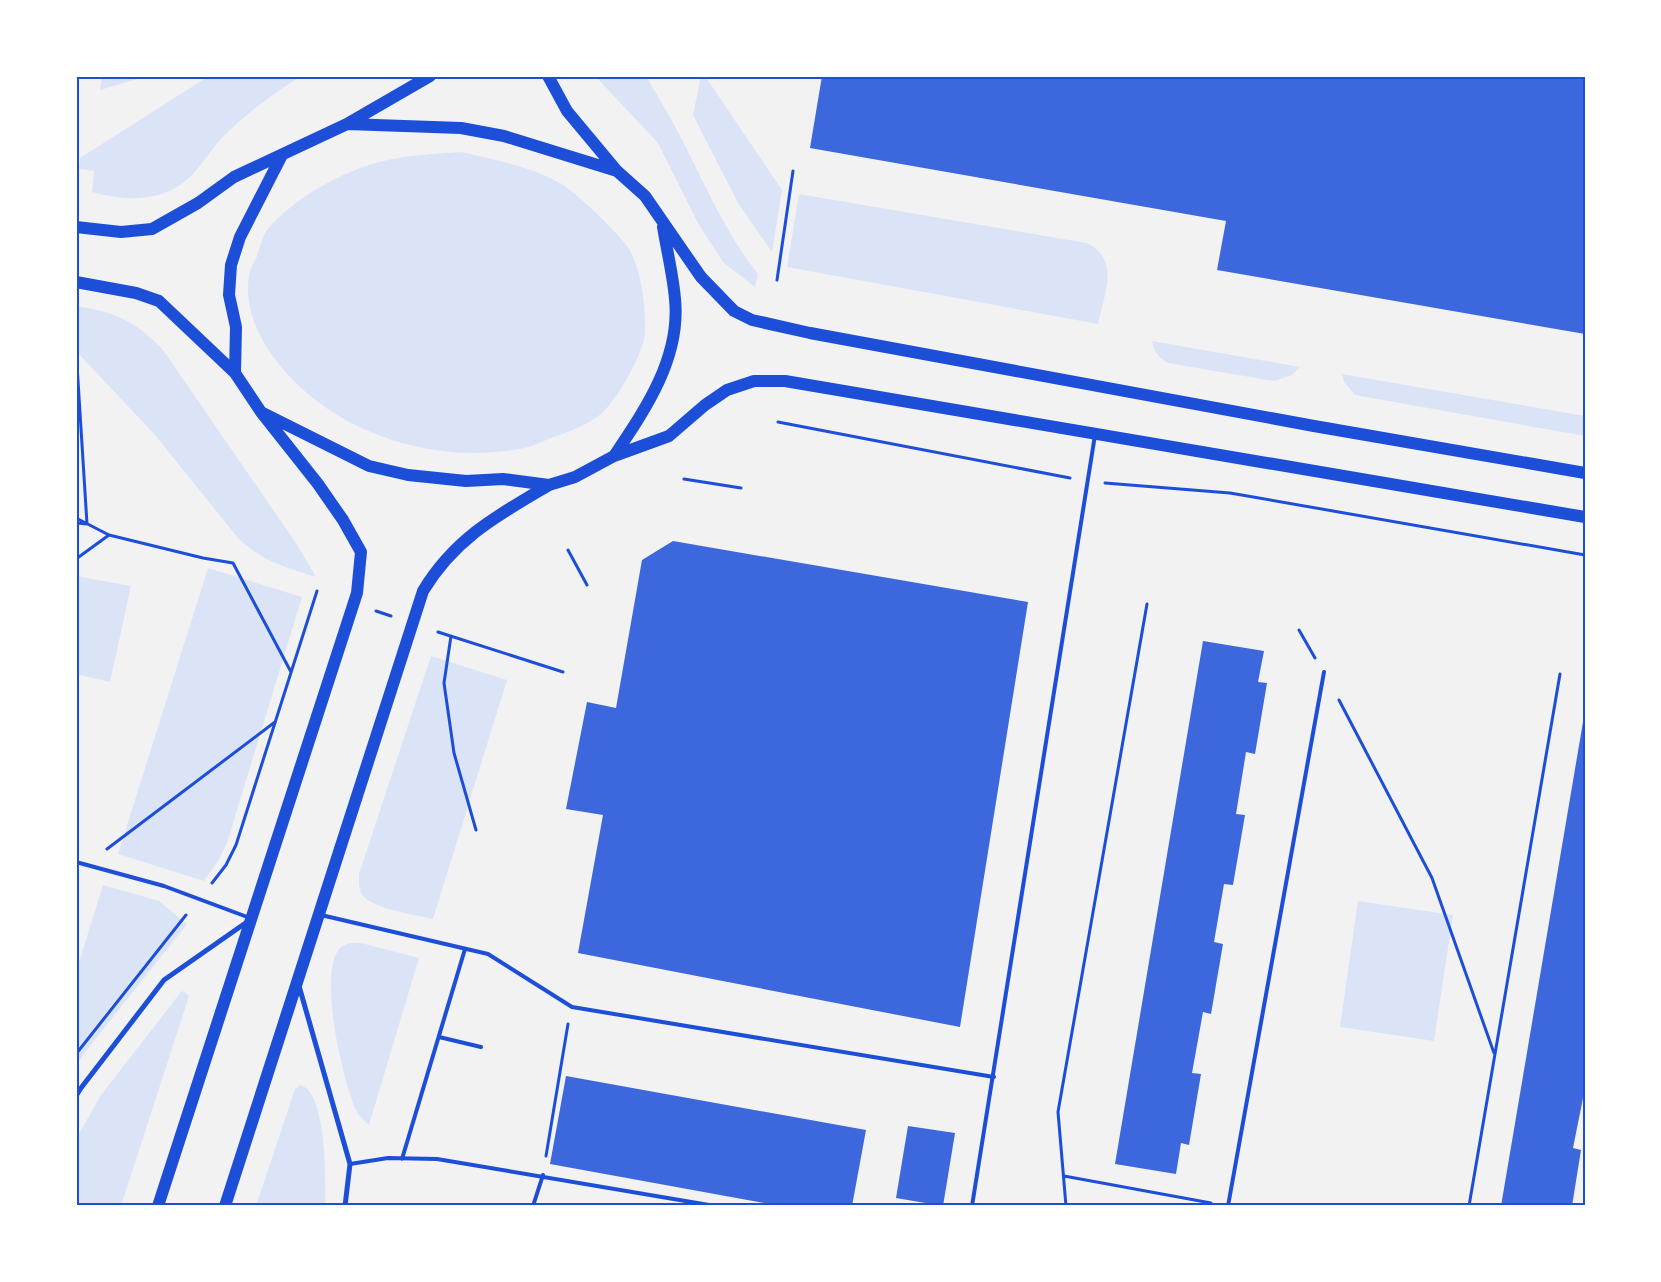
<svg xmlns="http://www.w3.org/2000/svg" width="1661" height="1282" viewBox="0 0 1661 1282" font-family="'Noto Sans',sans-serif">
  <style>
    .green { fill: #dbe4f7 }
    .building { fill: #3d67dc }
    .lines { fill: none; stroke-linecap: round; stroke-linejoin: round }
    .path { stroke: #1d4ed8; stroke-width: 3 }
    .service { stroke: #1d4ed8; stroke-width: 4 }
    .minor { stroke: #1d4ed8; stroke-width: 5 }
    .primary { stroke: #1d4ed8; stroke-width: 12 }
    .neatline { fill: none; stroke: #1d4ed8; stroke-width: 2 }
  </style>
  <rect width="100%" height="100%" fill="#f2f2f2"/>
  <!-- green -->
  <path class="green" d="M 102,76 L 147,76 L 100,90 Z
    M 209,76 L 301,76 C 273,94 243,115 220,140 C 209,152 201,167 189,178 C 162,203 124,201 92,192 L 94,171 L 79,169 L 80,158 Z
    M 595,76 L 646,76 C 656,94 667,111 677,130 C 703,179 723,230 758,274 L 755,287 L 723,262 L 699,225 L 658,143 Z
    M 701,76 L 705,76 L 782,190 L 772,252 L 738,203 L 693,115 Z
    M 461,152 C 491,159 533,167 560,183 C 576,192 623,237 631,252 C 642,276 646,307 645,333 C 643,355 617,400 601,414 C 586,426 568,432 551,438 C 541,442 531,447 520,449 C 443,463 357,440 300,387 C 271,360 242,318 249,276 C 250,269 254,262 257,256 C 260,248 262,237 267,230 C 294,198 339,173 379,162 C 405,155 433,154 461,152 Z
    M 799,194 L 1087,243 C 1121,260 1104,294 1098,324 L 787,267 Z
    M 76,306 C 115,312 136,321 163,350 L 298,546 L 316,577 C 284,567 263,562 238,538 L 155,435 L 76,351 Z
    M 1152,341 L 1300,367 L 1292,375 L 1274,381 L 1168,363 C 1158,357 1154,352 1152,341 Z
    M 1342,374 L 1585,416 L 1585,436 L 1355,395 L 1344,382 Z
    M 208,568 L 302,597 L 227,843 L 218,861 L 204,881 L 118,854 Z
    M 76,576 L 131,586 L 110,682 L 76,674 Z
    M 431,656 L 507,680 L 433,919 C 416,915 376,909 364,897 C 358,891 359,882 359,874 Z
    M 103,885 L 159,901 L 187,924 L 93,1042 L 76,1065 L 76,972 Z
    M 1358,901 L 1453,915 L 1434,1041 L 1340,1027 Z
    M 350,943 L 361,943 L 419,958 L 369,1125 C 364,1120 358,1116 356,1110 C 343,1082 317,972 340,948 C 342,946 347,944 350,943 Z
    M 184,991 L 189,996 L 121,1206 L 76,1206 L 76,1139 L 101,1095 L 181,992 Z
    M 300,1085 C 327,1091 326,1182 325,1206 L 256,1206 L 295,1089 Z"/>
  <!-- building -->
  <path class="building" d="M 822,76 L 1585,76 L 1585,334 L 1217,270 L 1226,221 L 810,148 Z
    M 673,541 L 1028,602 L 960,1027 L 578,953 L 603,815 L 566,809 L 587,702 L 616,708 L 642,560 Z
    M 1203,641 L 1264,651 L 1258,682 L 1267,683 L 1255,754 L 1246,752 L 1236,814 L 1245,815 L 1233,885 L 1224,884 L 1214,942 L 1223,944 L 1211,1014 L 1203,1012 L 1192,1073 L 1201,1074 L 1189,1145 L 1181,1143 L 1176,1174 L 1115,1164 Z
    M 1584,716 L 1585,1088 L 1573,1148 L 1581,1150 L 1572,1206 L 1501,1206 Z
    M 566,1076 L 866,1130 L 852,1206 L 781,1206 L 550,1164 Z
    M 908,1126 L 955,1133 L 943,1206 L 896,1198 Z"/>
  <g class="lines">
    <!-- path -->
    <path class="path" d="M 76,154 L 76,155
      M 777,280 L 793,171
      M 778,422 L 1070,478
      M 684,479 L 741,488
      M 1105,483 L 1230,493 L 1585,555
      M 76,518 L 109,535 L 203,558 L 233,563 L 291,672
      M 76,523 L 87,524 L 77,365
      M 568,550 L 587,585
      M 76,559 L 109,535
      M 376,611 L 391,616
      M 1299,630 L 1315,658
      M 438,632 L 563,672
      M 451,636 L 444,683 L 454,753 L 476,830
      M 1339,700 L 1432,878 L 1494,1053
      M 107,849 L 275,722
      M 212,883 L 226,865 L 236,845 L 317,591
      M 76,1054 L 186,915
      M 546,1156 L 568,1024
      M 1064,1176 L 1211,1203
      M 1066,1206 L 1058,1112 L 1147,604
      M 1469,1206 L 1560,674"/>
    <!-- service -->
    <path class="service" d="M 76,862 L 164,886 L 250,918
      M 321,915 L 488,954 L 572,1007 L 994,1077
      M 439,1037 L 481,1047
      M 402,1159 L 465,949
      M 350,1164 L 388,1158 L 437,1159 L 715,1206
      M 533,1206 L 543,1175
      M 972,1206 L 1095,435
      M 1228,1206 L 1324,672"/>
    <!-- minor -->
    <path class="minor" d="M 299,986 L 350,1164 L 345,1206
      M 76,1096 L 81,1088 L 164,980 L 247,922"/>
    <!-- primary -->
    <path class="primary" d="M 548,76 L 567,111 L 617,171
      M 347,124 L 461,128 L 504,136 L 617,171 L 645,196 L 701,277 L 734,311 L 752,320 L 810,333 L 1314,426 L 1585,473
      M 76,227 L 121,232 L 152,229 L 198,203 L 234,177 L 347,124 L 430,76
      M 76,282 L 136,293 L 159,301 L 235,373 L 261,412 L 318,484 L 343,520 L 361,552 L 357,593 L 158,1206
      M 235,373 L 236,327 L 229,295 L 231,265 L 240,237 L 282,155
      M 261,412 L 369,466 L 408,475 L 466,481 L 503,479 L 549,485 L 575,477 L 614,456 L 669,436 L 705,405 L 727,390 L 754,381 L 785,381 L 1585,517
      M 614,456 C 645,410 681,358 675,299 C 673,275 667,251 663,227
      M 225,1206 L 423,591 C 455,538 498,515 549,485"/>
  </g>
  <!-- border -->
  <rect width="1661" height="1282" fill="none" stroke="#ffffff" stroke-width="155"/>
  <rect x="78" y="78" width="1506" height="1126" class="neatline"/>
</svg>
